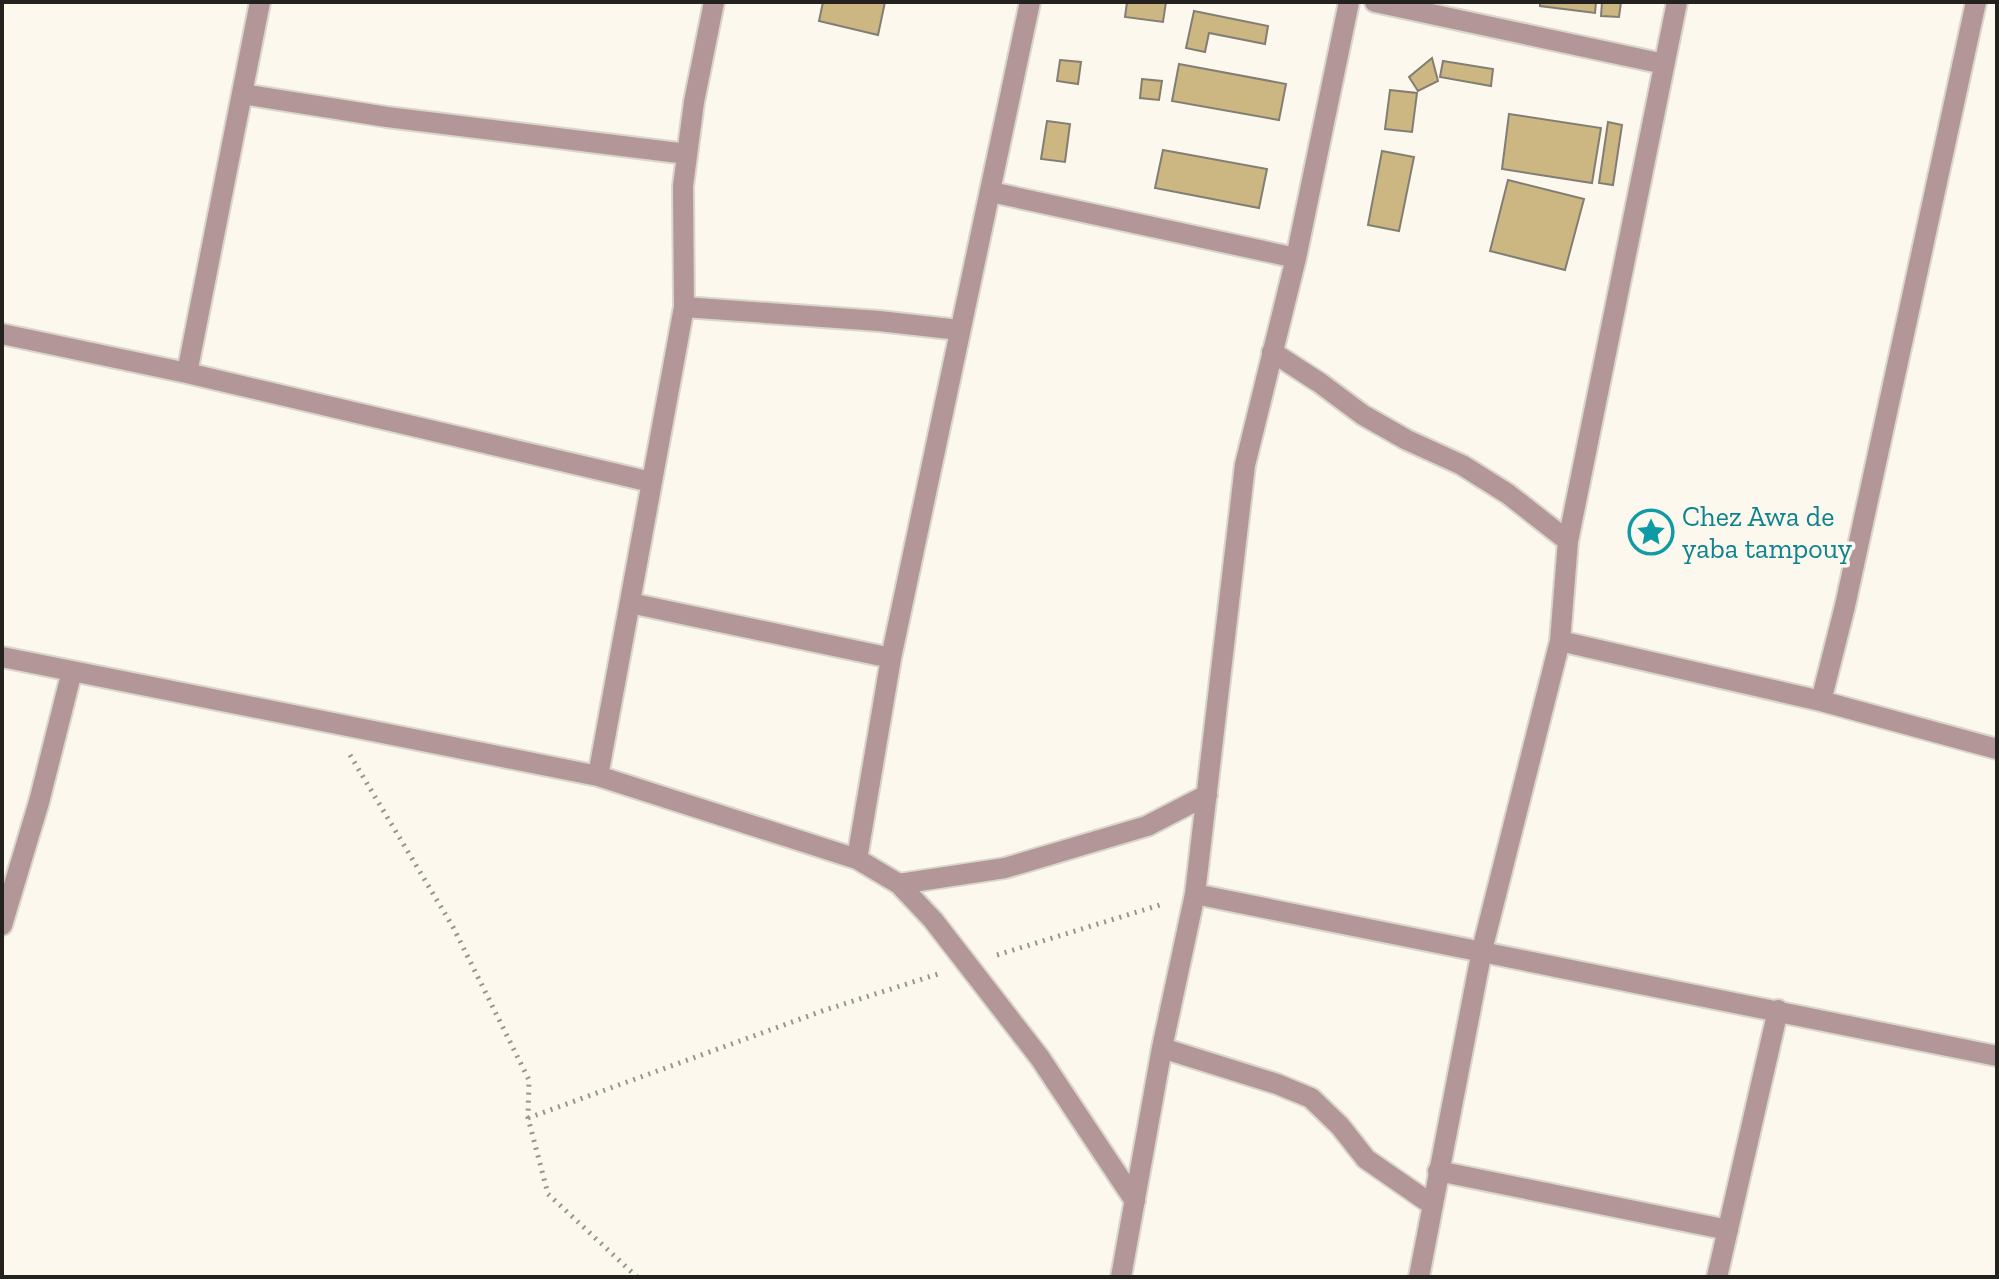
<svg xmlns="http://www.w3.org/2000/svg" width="1999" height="1279" viewBox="0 0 1999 1279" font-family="'Zilla Slab',serif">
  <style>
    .building { fill: #ccb681; stroke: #827e74; stroke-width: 2 }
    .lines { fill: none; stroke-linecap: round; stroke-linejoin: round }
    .minor-casing { stroke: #dad6cc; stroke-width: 24 }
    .path { stroke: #98958d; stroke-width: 5; stroke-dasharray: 2 6; stroke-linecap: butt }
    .minor { stroke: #b39798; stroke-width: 20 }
    .labels { text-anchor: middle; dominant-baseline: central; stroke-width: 7; stroke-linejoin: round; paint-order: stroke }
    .culture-label { font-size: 28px; fill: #0d838f; stroke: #fdf8ed; text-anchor: start }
  </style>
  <rect width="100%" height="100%" fill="#fdf8ed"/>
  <!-- building -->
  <path class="building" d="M 823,2 L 885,2 L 878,35 L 819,21 Z
    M 1127,2 L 1166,2 L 1163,22 L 1125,17 Z
    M 1540,2 L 1596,2 L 1595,13 L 1540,6 Z
    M 1602,2 L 1621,2 L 1619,17 L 1601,16 Z
    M 1194,11 L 1268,26 L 1265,44 L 1209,33 L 1205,52 L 1186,48 Z
    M 1432,58 L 1438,81 L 1418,91 L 1409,77 Z
    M 1060,60 L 1081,62 L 1078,84 L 1057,81 Z
    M 1443,61 L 1493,69 L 1491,86 L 1440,77 Z
    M 1179,64 L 1286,84 L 1279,120 L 1172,101 Z
    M 1142,79 L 1162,81 L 1159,100 L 1140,98 Z
    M 1390,90 L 1417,93 L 1412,132 L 1385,129 Z
    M 1509,114 L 1601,128 L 1592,183 L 1502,169 Z
    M 1047,121 L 1070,124 L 1065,162 L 1041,159 Z
    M 1608,122 L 1622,125 L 1613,185 L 1599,183 Z
    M 1163,150 L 1267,169 L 1259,208 L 1155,188 Z
    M 1382,151 L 1414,157 L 1399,231 L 1368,225 Z
    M 1508,180 L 1584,199 L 1565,270 L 1490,251 Z"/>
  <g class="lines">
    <!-- minor casing -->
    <g class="minor-casing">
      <path id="minor" d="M 1375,2 L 1664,64
        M 242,94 L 387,117 L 687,154
        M 991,192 L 1296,258
        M 684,307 L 879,321 L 959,330
        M 2,334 L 187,373 L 651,482
        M 1272,352 L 1320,383 L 1363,415 L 1407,440 L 1462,465 L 1508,494 L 1568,541
        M 187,373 L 260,2
        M 630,603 L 891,658
        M 1560,641 L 1821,701 L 1997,749
        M 2,657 L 598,776 L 857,859 L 899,884 L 933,920 L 1040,1058 L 1135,1201
        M 1821,701 L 1845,606 L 1976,2
        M 598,776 L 684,307 L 683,186 L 694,102 L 714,2
        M 857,859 L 891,658 L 1030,2
        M 899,884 L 1005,868 L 1147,826 L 1207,795
        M 1195,894 L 1997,1056
        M 2,925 L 39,802 L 72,671
        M 1162,1048 L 1277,1084 L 1311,1098 L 1340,1126 L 1366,1159 L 1431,1204
        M 1438,1171 L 1728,1230
        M 1121,1277 L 1162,1048 L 1195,894 L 1245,465 L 1296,258 L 1349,2
        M 1419,1277 L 1482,950 L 1560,641 L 1568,541 L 1677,2
        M 1717,1277 L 1778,1010"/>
    </g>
    <!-- path -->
    <path class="path" d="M 350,755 L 453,927 L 529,1080 L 528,1118 L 548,1194 L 637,1277
      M 997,955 L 1163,904
      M 528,1118 L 825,1010 L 938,974"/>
    <!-- minor -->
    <use href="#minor" class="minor"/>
  </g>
  <!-- icons -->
  <defs>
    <g id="sight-ring" transform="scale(2.3)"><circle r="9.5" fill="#fdf8ed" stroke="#0f9aa8" stroke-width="1.5"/><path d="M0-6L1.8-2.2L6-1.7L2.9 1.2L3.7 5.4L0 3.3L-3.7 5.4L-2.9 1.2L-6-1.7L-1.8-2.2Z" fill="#0f9aa8"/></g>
  </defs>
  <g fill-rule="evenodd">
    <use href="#sight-ring" x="1651" y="532"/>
  </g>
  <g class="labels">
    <!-- culture labels -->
    <g class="culture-label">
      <text x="1682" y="516">Chez Awa de<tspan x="1682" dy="32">yaba tampouy</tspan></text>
    </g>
  </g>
  <!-- border -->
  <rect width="1999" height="1279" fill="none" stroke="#23221e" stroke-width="8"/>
</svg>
